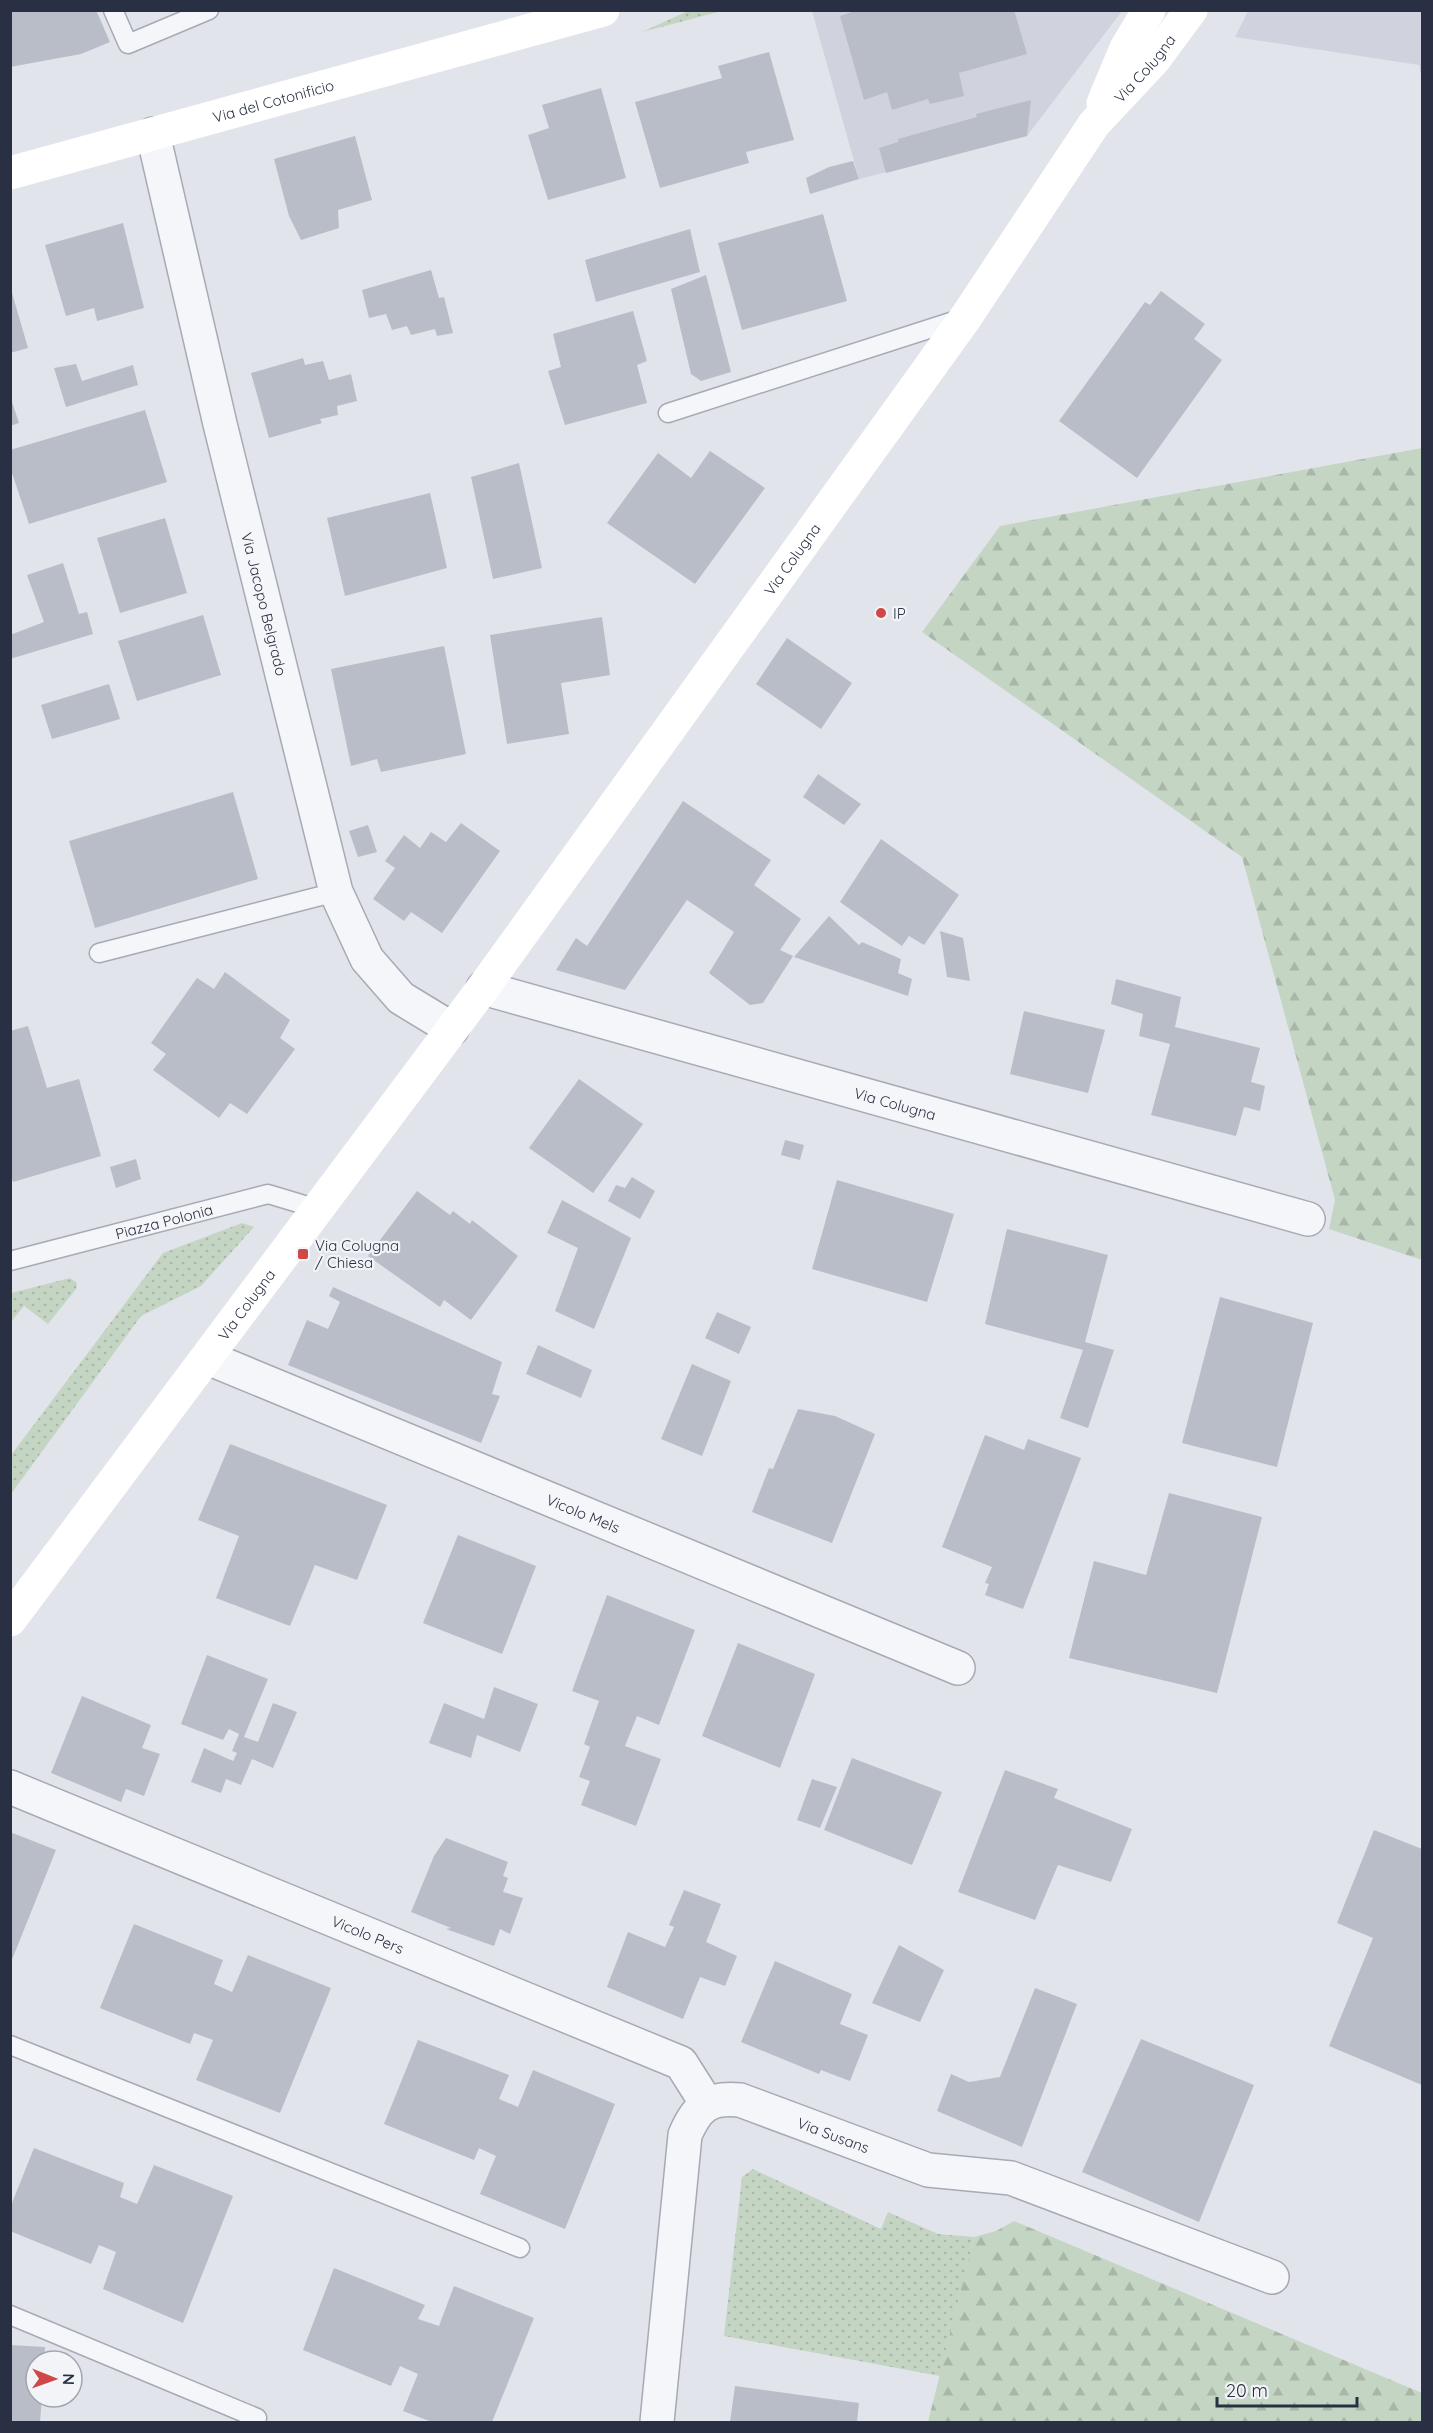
<svg xmlns="http://www.w3.org/2000/svg" width="1433" height="2433" viewBox="0 0 1433 2433" font-family="Quicksand,sans-serif">
  <style>
    .built { fill: #d0d3dd }
    .grass { fill: url(#grass-dots) }
    .forest { fill: url(#forest-firs) }
    .building { fill: #b9bdc8 }
    .lines { fill: none; stroke-linecap: round; stroke-linejoin: round }
    .lane-casing { stroke: #a7aab5; stroke-width: 21 }
    .street-casing { stroke: #a7aab5; stroke-width: 36 }
    .lane { stroke: #f5f6f9; stroke-width: 18 }
    .street { stroke: #f5f6f9; stroke-width: 33 }
    .secondary { stroke: #fff; stroke-width: 33 }
    .poi-dot { fill: #d04748; stroke: #f2f4f8; stroke-width: 2 }
    .labels { text-anchor: middle; dominant-baseline: central; stroke-width: 4.5; stroke-linejoin: round; paint-order: stroke }
    .street-label { font-size: 15px; fill: #2a3043; stroke: #f2f4f8 }
    .poi-label { font-size: 15px; fill: #2a3043; stroke: #f2f4f8; text-anchor: start }
  </style>
  <defs>
    <pattern id="grass-dots" width="8" height="8" patternUnits="userSpaceOnUse" patternTransform="scale(1.5)"><rect width="8" height="8" fill="#c5d5c3"/><path d="M2 2h.1M6 6h.1" fill="none" stroke="#a9b7a9" stroke-width="1.8" stroke-linecap="round"/></pattern>
    <pattern id="forest-firs" width="22" height="20" patternUnits="userSpaceOnUse" patternTransform="scale(1.5)"><rect width="22" height="20" fill="#c5d5c3"/><path d="M5 1l3.5 6h-7zM16 11l3.5 6h-7z" fill="#a9b7a9"/></pattern>
  </defs>
  <rect width="100%" height="100%" fill="#e2e4eb"/>
  <!-- built -->
  <path class="built" d="M 812,11 L 1122,11 L 1027,136 L 859,179 Z
    M 1248,11 L 1422,11 L 1422,80 L 1419,65 L 1235,37 Z"/>
  <!-- grass -->
  <path class="grass" d="M 690,10 L 722,11 L 642,32 Z
    M 242,1223 L 254,1227 L 201,1286 L 141,1316 L 11,1494 L 11,1455 L 163,1253 Z
    M 70,1278 L 77,1283 L 76,1289 L 48,1324 L 24,1306 L 11,1322 L 11,1293 Z
    M 753,2169 L 881,2229 L 888,2212 L 938,2234 L 974,2237 L 940,2376 L 724,2336 L 742,2177 Z"/>
  <!-- forest -->
  <path class="forest" d="M 1422,448 L 1422,1260 L 1329,1229 L 1335,1200 L 1242,857 L 922,632 L 1000,526 Z
    M 1014,2221 L 1422,2393 L 1422,2422 L 928,2422 L 974,2237 L 996,2231 Z"/>
  <!-- building -->
  <path class="building" d="M 10,10 L 96,10 L 110,42 L 81,54 L 10,67 Z
    M 858,10 L 1014,10 L 1027,54 L 959,73 L 964,96 L 930,104 L 928,99 L 892,110 L 887,92 L 864,100 L 840,16 Z
    M 769,52 L 794,140 L 746,152 L 749,163 L 660,188 L 635,102 L 722,78 L 718,66 Z
    M 601,88 L 626,178 L 548,200 L 528,135 L 549,128 L 542,105 Z
    M 1031,100 L 1027,136 L 886,173 L 879,148 L 898,142 L 898,139 L 977,117 L 976,114 Z
    M 355,136 L 372,200 L 338,210 L 339,228 L 301,240 L 289,216 L 274,159 Z
    M 853,161 L 859,179 L 810,194 L 806,178 L 829,167 Z
    M 823,214 L 847,301 L 742,330 L 718,243 Z
    M 123,223 L 144,308 L 97,321 L 94,308 L 66,316 L 45,245 Z
    M 690,229 L 700,272 L 596,302 L 585,260 Z
    M 431,270 L 439,298 L 444,297 L 453,333 L 437,336 L 435,329 L 411,335 L 407,326 L 392,330 L 386,314 L 369,318 L 362,290 Z
    M 706,275 L 731,372 L 701,381 L 691,374 L 671,289 Z
    M 10,286 L 28,348 L 10,353 Z
    M 1161,291 L 1205,324 L 1194,339 L 1222,360 L 1137,478 L 1059,421 L 1145,302 L 1150,305 Z
    M 633,311 L 647,361 L 637,365 L 647,403 L 565,425 L 548,371 L 561,367 L 553,334 Z
    M 303,358 L 305,365 L 323,361 L 329,380 L 351,374 L 357,401 L 337,406 L 338,415 L 320,419 L 322,423 L 269,438 L 251,373 Z
    M 76,364 L 82,381 L 133,365 L 138,385 L 66,407 L 54,368 Z
    M 10,396 L 19,423 L 10,426 Z
    M 145,410 L 167,482 L 29,524 L 10,467 L 10,450 Z
    M 710,451 L 765,488 L 695,584 L 607,523 L 658,453 L 691,478 Z
    M 519,463 L 542,568 L 493,579 L 471,477 Z
    M 430,493 L 447,568 L 345,596 L 327,518 Z
    M 165,518 L 187,593 L 120,613 L 97,538 Z
    M 63,563 L 79,614 L 87,612 L 93,634 L 10,659 L 10,635 L 44,622 L 27,575 Z
    M 203,615 L 221,675 L 137,701 L 118,641 Z
    M 602,617 L 610,675 L 561,683 L 569,734 L 507,744 L 490,635 Z
    M 787,638 L 852,683 L 821,729 L 756,684 Z
    M 444,646 L 466,754 L 381,772 L 377,759 L 351,766 L 331,669 Z
    M 109,684 L 120,719 L 52,739 L 41,705 Z
    M 818,774 L 861,804 L 844,825 L 803,797 Z
    M 233,792 L 258,879 L 95,928 L 69,841 Z
    M 683,801 L 771,860 L 754,885 L 801,919 L 780,950 L 793,956 L 763,1003 L 750,1005 L 709,973 L 734,932 L 687,900 L 625,990 L 556,970 L 576,938 L 587,946 Z
    M 461,823 L 500,851 L 442,933 L 411,912 L 404,921 L 373,899 L 395,868 L 385,861 L 404,835 L 420,848 L 431,832 L 446,842 Z
    M 368,825 L 377,852 L 358,857 L 349,831 Z
    M 881,839 L 959,895 L 924,945 L 909,936 L 902,946 L 840,902 Z
    M 829,916 L 859,945 L 862,942 L 901,959 L 898,973 L 912,979 L 908,996 L 794,957 Z
    M 940,931 L 963,938 L 970,981 L 947,977 Z
    M 225,972 L 290,1020 L 280,1038 L 295,1049 L 247,1114 L 230,1103 L 219,1118 L 153,1070 L 166,1054 L 151,1043 L 197,978 L 214,989 Z
    M 1116,979 L 1181,997 L 1175,1027 L 1260,1048 L 1251,1082 L 1265,1086 L 1260,1111 L 1244,1107 L 1236,1136 L 1151,1115 L 1170,1044 L 1139,1036 L 1143,1014 L 1111,1004 Z
    M 1024,1011 L 1105,1030 L 1088,1093 L 1010,1074 Z
    M 28,1026 L 47,1088 L 79,1079 L 101,1156 L 13,1182 L 10,1174 L 10,1031 Z
    M 579,1079 L 643,1124 L 593,1193 L 529,1148 Z
    M 785,1140 L 804,1145 L 800,1160 L 781,1155 Z
    M 136,1159 L 141,1179 L 116,1188 L 110,1167 Z
    M 632,1177 L 655,1191 L 640,1219 L 608,1201 L 616,1185 L 625,1188 Z
    M 837,1180 L 954,1214 L 927,1302 L 812,1269 Z
    M 417,1191 L 450,1215 L 453,1211 L 470,1224 L 472,1220 L 518,1256 L 471,1320 L 444,1300 L 440,1307 L 368,1256 Z
    M 562,1200 L 631,1238 L 594,1329 L 555,1311 L 578,1248 L 547,1233 Z
    M 1007,1229 L 1108,1255 L 1085,1342 L 1114,1350 L 1088,1428 L 1060,1418 L 1083,1350 L 985,1324 Z
    M 333,1287 L 502,1362 L 492,1394 L 500,1396 L 481,1443 L 288,1365 L 307,1320 L 328,1329 L 340,1302 L 329,1296 Z
    M 1220,1297 L 1313,1323 L 1277,1467 L 1182,1443 Z
    M 717,1312 L 751,1327 L 739,1354 L 705,1338 Z
    M 538,1345 L 592,1370 L 581,1398 L 526,1374 Z
    M 692,1364 L 731,1381 L 702,1456 L 661,1439 Z
    M 798,1409 L 835,1416 L 875,1434 L 832,1543 L 752,1512 L 769,1468 L 773,1469 Z
    M 985,1435 L 1024,1450 L 1028,1439 L 1081,1458 L 1023,1609 L 985,1595 L 989,1584 L 985,1583 L 992,1567 L 942,1547 Z
    M 230,1444 L 387,1505 L 357,1580 L 315,1565 L 290,1626 L 216,1598 L 239,1536 L 198,1520 Z
    M 1169,1493 L 1262,1517 L 1217,1693 L 1069,1658 L 1094,1561 L 1146,1575 Z
    M 458,1535 L 536,1566 L 502,1654 L 423,1623 Z
    M 607,1595 L 695,1630 L 659,1725 L 637,1716 L 625,1746 L 661,1759 L 636,1826 L 581,1805 L 590,1781 L 579,1777 L 590,1747 L 584,1744 L 599,1701 L 572,1691 Z
    M 738,1643 L 815,1674 L 780,1768 L 702,1736 Z
    M 207,1655 L 268,1679 L 244,1737 L 258,1742 L 273,1703 L 297,1712 L 273,1768 L 252,1759 L 241,1785 L 226,1779 L 221,1793 L 191,1782 L 204,1748 L 233,1761 L 237,1753 L 232,1751 L 239,1734 L 229,1729 L 223,1740 L 181,1724 Z
    M 494,1687 L 538,1704 L 520,1752 L 477,1735 L 471,1758 L 429,1743 L 444,1703 L 484,1719 Z
    M 82,1696 L 151,1725 L 142,1748 L 160,1754 L 144,1796 L 126,1789 L 121,1802 L 51,1773 Z
    M 852,1758 L 942,1792 L 912,1865 L 824,1830 Z
    M 1005,1770 L 1058,1789 L 1054,1798 L 1132,1829 L 1111,1882 L 1058,1865 L 1035,1920 L 958,1892 Z
    M 812,1779 L 837,1787 L 820,1828 L 797,1820 Z
    M 1374,1830 L 1422,1849 L 1422,2085 L 1329,2046 L 1373,1938 L 1337,1923 Z
    M 10,1832 L 56,1850 L 11,1962 L 10,1962 Z
    M 446,1838 L 508,1862 L 503,1876 L 508,1878 L 503,1892 L 523,1898 L 510,1934 L 500,1929 L 494,1946 L 446,1929 L 451,1928 L 411,1912 L 434,1856 Z
    M 684,1890 L 721,1904 L 706,1942 L 737,1956 L 725,1986 L 700,1977 L 683,2019 L 607,1987 L 628,1932 L 665,1947 L 674,1927 L 669,1925 Z
    M 134,1924 L 223,1960 L 214,1984 L 232,1992 L 248,1955 L 331,1988 L 280,2113 L 196,2080 L 213,2040 L 194,2033 L 190,2044 L 100,2008 Z
    M 899,1945 L 944,1970 L 920,2022 L 872,2003 Z
    M 775,1961 L 852,1994 L 840,2024 L 868,2035 L 850,2081 L 821,2070 L 819,2074 L 741,2042 Z
    M 1035,1988 L 1077,2004 L 1022,2147 L 937,2111 L 951,2074 L 969,2082 L 1000,2077 Z
    M 1141,2039 L 1254,2085 L 1199,2222 L 1082,2172 Z
    M 418,2040 L 509,2075 L 499,2099 L 518,2107 L 533,2070 L 615,2104 L 565,2229 L 480,2194 L 496,2156 L 479,2148 L 474,2160 L 384,2124 Z
    M 34,2148 L 124,2183 L 120,2197 L 137,2204 L 154,2165 L 233,2196 L 183,2323 L 103,2289 L 116,2252 L 99,2245 L 91,2264 L 10,2231 L 10,2208 Z
    M 334,2268 L 425,2305 L 418,2319 L 439,2326 L 454,2286 L 534,2318 L 492,2422 L 432,2422 L 403,2411 L 418,2374 L 400,2366 L 391,2386 L 303,2350 Z
    M 10,2345 L 45,2347 L 44,2361 L 36,2361 L 36,2397 L 42,2397 L 40,2422 L 10,2422 Z
    M 735,2386 L 859,2403 L 857,2422 L 730,2422 Z"/>
  <g class="lines">
    <!-- lane casing -->
    <g class="lane-casing">
      <g id="lane">
        <path d="M 113,10 L 128,44 L 209,10"/>
        <path d="M 668,413 L 963,318"/>
        <path d="M 99,953 L 336,892"/>
        <path id="s1" d="M 10,1261 L 268,1194 L 318,1209"/>
        <path d="M 10,2045 L 520,2248"/>
        <path d="M 10,2315 L 257,2418 L 256,2422"/>
      </g>
    </g>
    <!-- street casing -->
    <g class="street-casing">
      <g id="street">
        <path id="s2" d="M 153,134 L 220,424 L 336,892 L 367,959 L 401,998 L 452,1029"/>
        <path id="s3" d="M 483,988 L 1308,1219"/>
        <path id="s4" d="M 208,1358 L 958,1668"/>
        <path id="s5" d="M 10,1787 L 681,2063 L 707,2104"/>
        <path id="s6" d="M 657,2422 L 685,2135 C 697,2107 708,2097 740,2100 L 928,2170 L 1011,2178 L 1272,2277"/>
      </g>
    </g>
    <!-- lane -->
    <use href="#lane" class="lane"/>
    <!-- street -->
    <use href="#street" class="street"/>
    <!-- secondary -->
    <g class="secondary">
      <path d="M 1103,103 L 1126,48 L 1149,10"/>
      <path id="s7" d="M 10,173 L 603,10"/>
      <path id="s8" d="M 10,1620 L 483,988 L 966,317 L 1094,124 L 1154,60 L 1191,10"/>
    </g>
  </g>
  <!-- markers -->
  <g class="poi-dot">
    <circle cx="881" cy="613" r="6"/>
    <rect x="297" y="1248" width="12" height="12" rx="3"/>
  </g>
  <g class="labels">
    <!-- street labels -->
    <g class="street-label">
      <text stroke="none"><textPath href="#s8" startOffset="1923">Via Colugna</textPath></text>
      <text stroke="none"><textPath href="#s7" startOffset="273">Via del Cotonificio</textPath></text>
      <text stroke="none"><textPath href="#s8" startOffset="1318">Via Colugna</textPath></text>
      <text stroke="none"><textPath href="#s2" startOffset="483">Via Jacopo Belgrado</textPath></text>
      <text stroke="none"><textPath href="#s3" startOffset="428">Via Colugna</textPath></text>
      <text stroke="none"><textPath href="#s1" startOffset="159">Piazza Polonia</textPath></text>
      <text stroke="none"><textPath href="#s8" startOffset="394">Via Colugna</textPath></text>
      <text stroke="none"><textPath href="#s4" startOffset="406">Vicolo Mels</textPath></text>
      <text stroke="none"><textPath href="#s5" startOffset="387">Vicolo Pers</textPath></text>
      <text stroke="none"><textPath href="#s6" startOffset="460">Via Susans</textPath></text>
    </g>
    <!-- poi labels -->
    <g class="poi-label">
      <text x="893" y="613">IP</text>
      <text x="315" y="1245">Via Colugna<tspan x="315" dy="17">/ Chiesa</tspan></text>
    </g>
  </g>
  <!-- border -->
  <rect width="1433" height="2433" fill="none" stroke="#2a3043" stroke-width="24"/>
  <!-- north arrow -->
  <g transform="translate(54 2379) rotate(91)"><circle r="28" fill="#f2f4f8" stroke="#a2a6b0" stroke-width="1.5"/>
  <path d="M0-4.5L10 22L0 15L-10 22Z" fill="#d04748"/>
  <text y="-9" font-size="16" font-weight="bold" text-anchor="middle" fill="#2a3043">N</text>
  </g>
  <!-- scale -->
  <path d="M1217 2397v9h140v-9" fill="none" stroke="#2a3043" stroke-width="3"/>
  <text x="1226" y="2397" font-size="18" fill="#2a3043" stroke="#f2f4f8" stroke-width="4.5" paint-order="stroke">20 m</text>
</svg>
